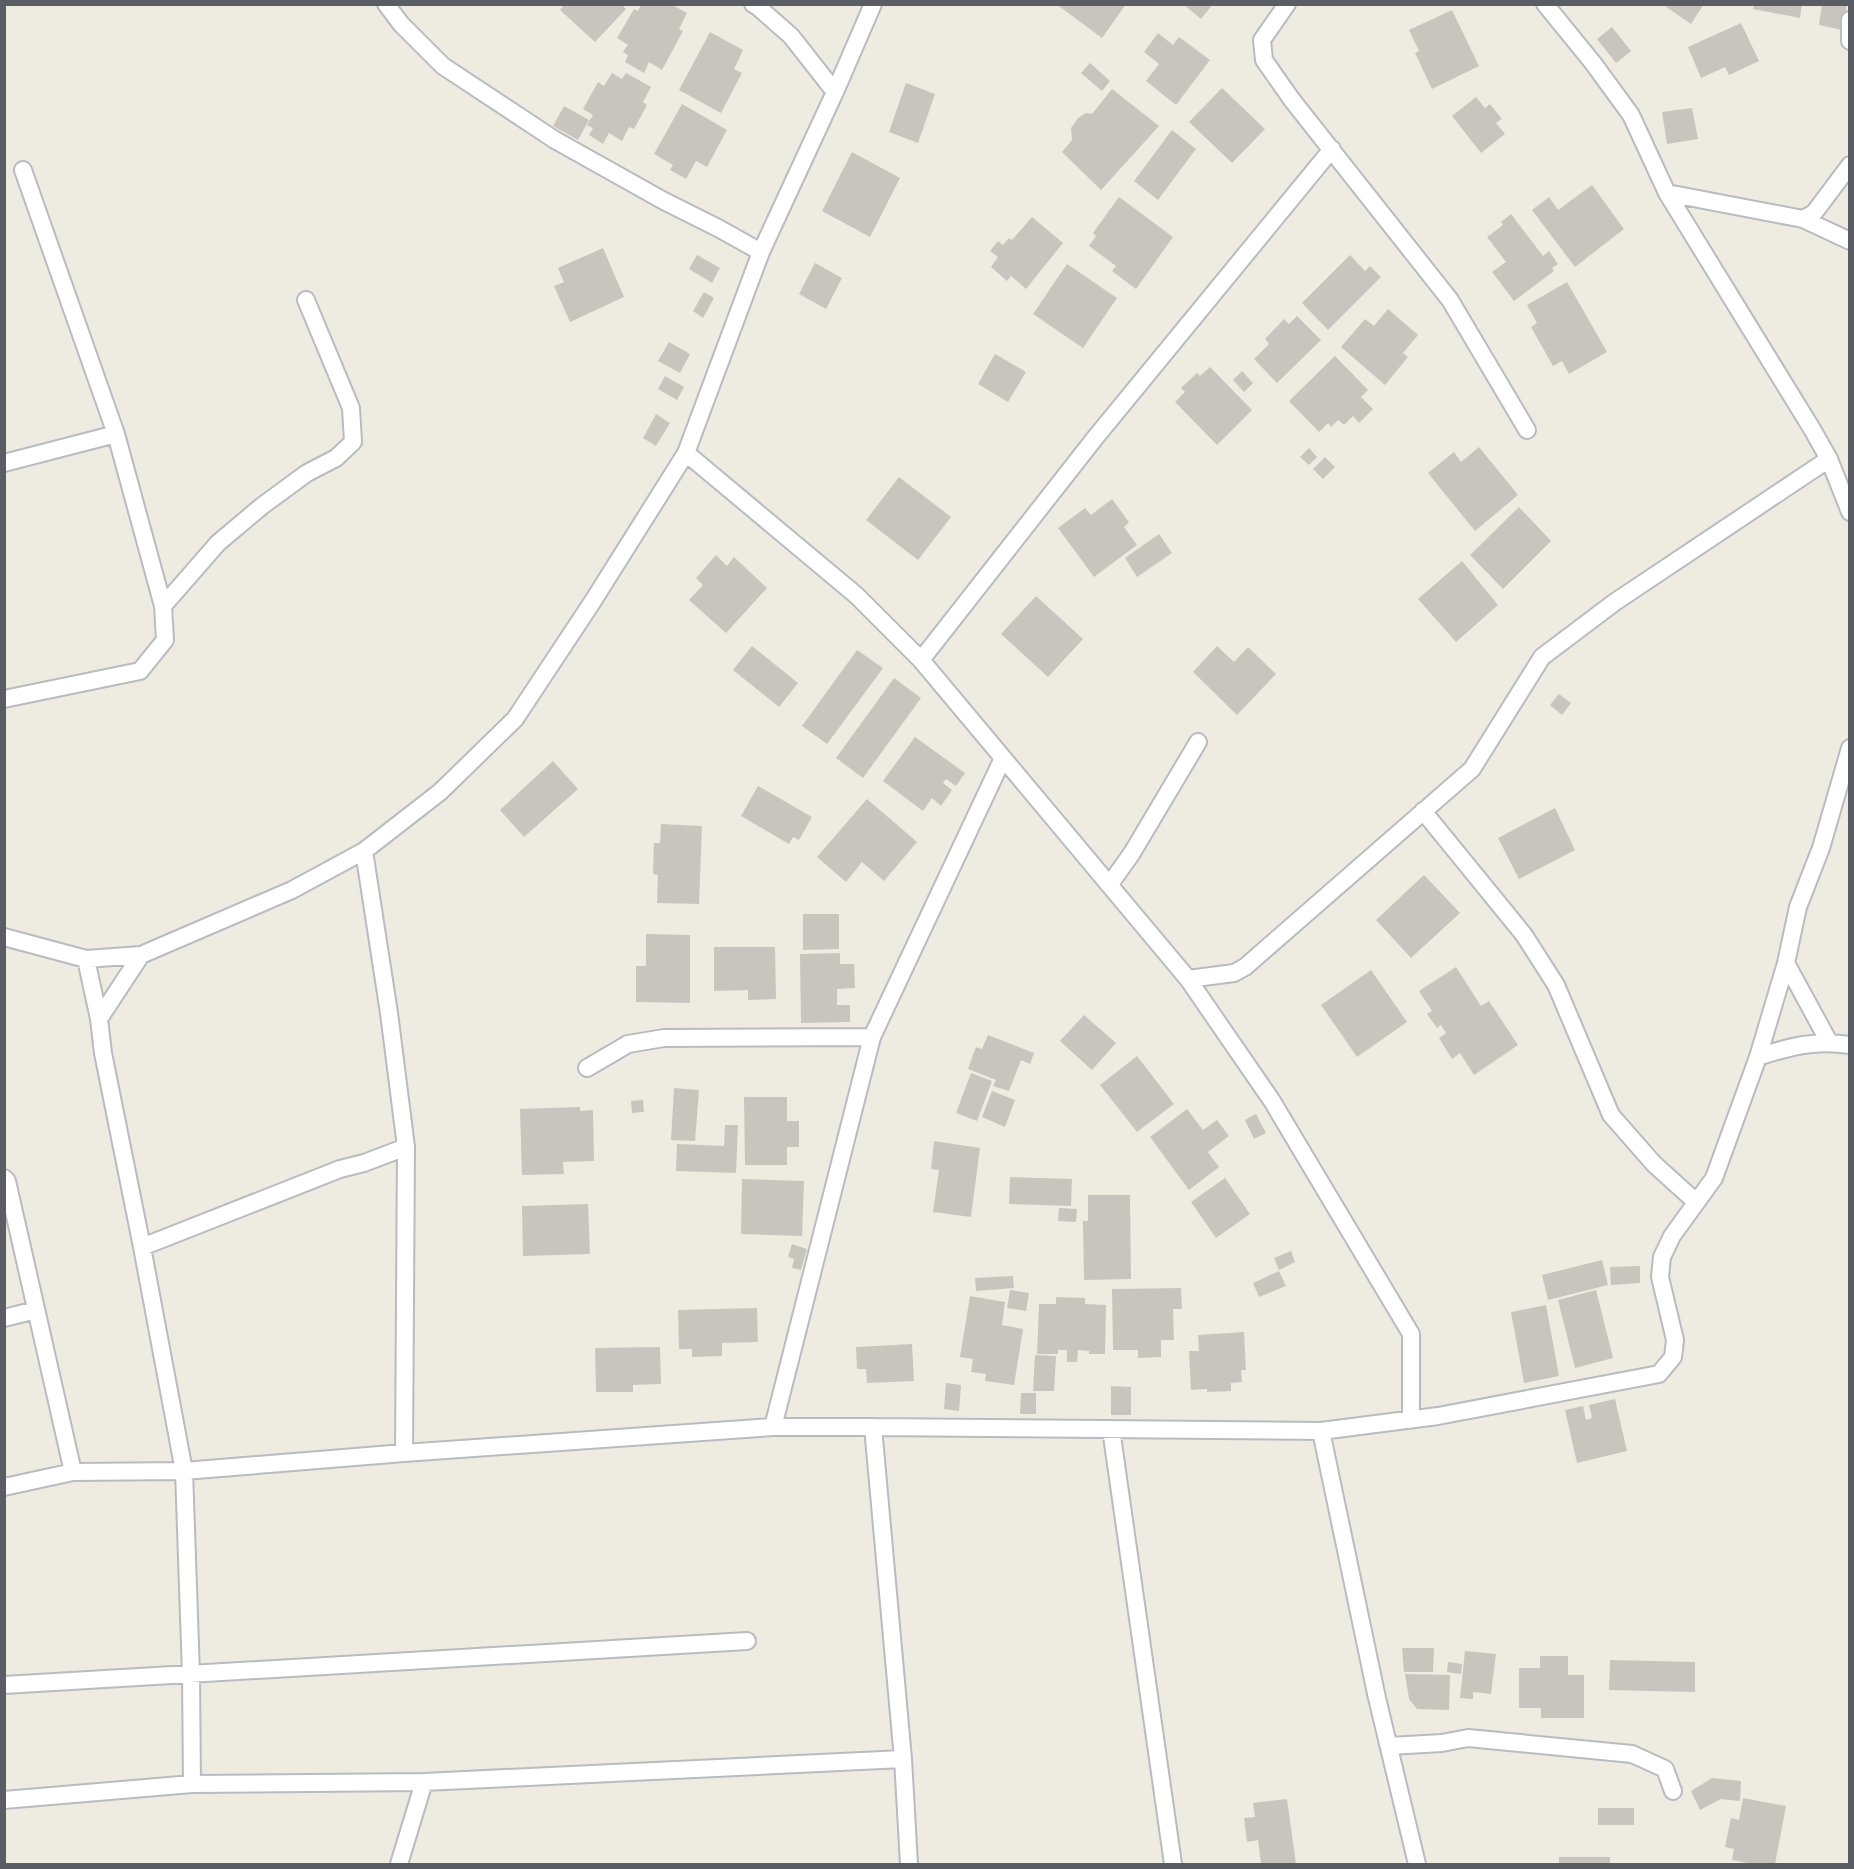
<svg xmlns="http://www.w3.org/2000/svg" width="1854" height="1869" viewBox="0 0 1854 1869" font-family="Montserrat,sans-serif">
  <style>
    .building { fill: #c8c5be }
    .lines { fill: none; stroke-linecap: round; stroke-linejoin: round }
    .street-casing { stroke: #b9bbc1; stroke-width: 20 }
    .street { stroke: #fff; stroke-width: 16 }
  </style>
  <rect width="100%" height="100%" fill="#eeece1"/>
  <!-- building -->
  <path class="building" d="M 565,4 L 621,4 L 626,9 L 595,42 L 560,10 Z
    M 641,4 L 671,4 L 687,13 L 679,29 L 683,31 L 662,70 L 649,62 L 644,73 L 625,62 L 628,55 L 623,52 L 628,45 L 617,38 L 634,9 L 638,11 Z
    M 1056,4 L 1126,4 L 1102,38 Z
    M 1183,4 L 1213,4 L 1201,19 Z
    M 1662,4 L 1704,4 L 1691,24 Z
    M 1754,4 L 1802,4 L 1800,18 L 1753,9 Z
    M 1822,4 L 1847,4 L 1842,30 L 1819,25 Z
    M 1452,10 L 1479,66 L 1432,89 L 1415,53 L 1419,51 L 1409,30 Z
    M 1741,23 L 1759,61 L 1729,75 L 1725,67 L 1701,78 L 1688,47 Z
    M 1612,27 L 1631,51 L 1616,63 L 1597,39 Z
    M 710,32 L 743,50 L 734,69 L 742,73 L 721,113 L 679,90 Z
    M 1158,33 L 1173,45 L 1179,37 L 1210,60 L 1176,105 L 1146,81 L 1159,64 L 1144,52 Z
    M 1090,63 L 1110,81 L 1102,91 L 1081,73 Z
    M 612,73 L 622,79 L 626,73 L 651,87 L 643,102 L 647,105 L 634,129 L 629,127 L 622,141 L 609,133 L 603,144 L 589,135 L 593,128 L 587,125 L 593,115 L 583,109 L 598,82 L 604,86 Z
    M 906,83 L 935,94 L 918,143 L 889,132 Z
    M 1222,88 L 1265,129 L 1232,163 L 1189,122 Z
    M 1112,89 L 1159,126 L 1101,190 L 1062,152 L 1072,140 L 1071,128 L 1078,118 L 1086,113 L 1092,114 Z
    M 1476,97 L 1485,108 L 1490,104 L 1502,119 L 1496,123 L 1505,134 L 1481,153 L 1452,116 Z
    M 682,104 L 727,130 L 707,167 L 696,161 L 686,179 L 670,170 L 673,165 L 654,154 Z
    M 564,106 L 589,120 L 578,140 L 553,126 Z
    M 1692,108 L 1698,139 L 1667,144 L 1662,112 Z
    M 1172,130 L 1196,149 L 1158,200 L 1134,181 Z
    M 852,152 L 900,178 L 870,237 L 822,211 Z
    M 1592,185 L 1624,229 L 1575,267 L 1532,210 L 1549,197 L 1558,210 Z
    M 1119,197 L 1173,237 L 1136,289 L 1112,271 L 1116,266 L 1089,246 L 1096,236 L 1093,233 Z
    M 1511,214 L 1543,256 L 1549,251 L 1558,264 L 1552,268 L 1554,271 L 1514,301 L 1492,272 L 1506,262 L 1487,237 L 1503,225 L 1501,222 Z
    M 1032,217 L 1063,243 L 1026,289 L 1011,276 L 1007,281 L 991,267 L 998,257 L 990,251 L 998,241 L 1003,245 L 1009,238 L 1012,240 Z
    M 603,248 L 624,297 L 570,322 L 554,286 L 564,282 L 558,268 Z
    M 697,255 L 720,268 L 712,283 L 689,269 Z
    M 1350,255 L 1365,271 L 1370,266 L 1381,277 L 1328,330 L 1302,303 Z
    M 815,263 L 842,278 L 826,309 L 799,294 Z
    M 1067,264 L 1117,298 L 1083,348 L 1033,314 Z
    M 1567,282 L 1607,352 L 1569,374 L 1562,361 L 1553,366 L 1531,327 L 1537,323 L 1527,305 Z
    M 704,292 L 714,298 L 703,318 L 693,311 Z
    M 1388,309 L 1418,335 L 1403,353 L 1408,357 L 1385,385 L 1341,347 L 1365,319 L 1374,326 Z
    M 1297,316 L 1321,340 L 1277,383 L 1254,359 L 1269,344 L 1265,339 L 1284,319 L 1289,324 Z
    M 669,342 L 690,354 L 680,373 L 658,361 Z
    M 995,354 L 1026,372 L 1008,402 L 978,384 Z
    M 1335,356 L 1368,390 L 1361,397 L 1373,409 L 1359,423 L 1353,416 L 1344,425 L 1338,420 L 1331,427 L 1328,423 L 1319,432 L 1289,401 Z
    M 1210,367 L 1252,410 L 1217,445 L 1175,402 L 1185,392 L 1181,388 L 1197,373 L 1200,376 Z
    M 1242,371 L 1253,383 L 1244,392 L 1233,380 Z
    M 665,376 L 684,387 L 677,400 L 658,389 Z
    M 656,414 L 670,423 L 656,446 L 643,438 Z
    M 1479,447 L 1518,495 L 1475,531 L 1428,473 L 1454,452 L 1461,462 Z
    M 1309,448 L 1317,457 L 1309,465 L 1300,457 Z
    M 1325,457 L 1335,467 L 1323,479 L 1313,469 Z
    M 899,477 L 951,517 L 918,560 L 866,520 Z
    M 1112,499 L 1129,522 L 1124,527 L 1137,545 L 1094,577 L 1058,528 L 1085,508 L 1091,515 Z
    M 1519,507 L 1551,541 L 1503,589 L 1470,555 Z
    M 1159,534 L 1172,553 L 1137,577 L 1125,558 Z
    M 716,555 L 727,566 L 734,557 L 767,588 L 726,633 L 689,600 L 703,585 L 696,578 Z
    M 1462,561 L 1498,605 L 1456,642 L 1418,599 Z
    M 1036,596 L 1083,639 L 1048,677 L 1001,634 Z
    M 752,646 L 798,683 L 779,707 L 733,670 Z
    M 1217,646 L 1234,662 L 1248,647 L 1276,674 L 1237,715 L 1193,672 Z
    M 857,650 L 883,668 L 827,744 L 802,726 Z
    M 894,678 L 921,698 L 863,778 L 836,758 Z
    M 1559,694 L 1571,703 L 1562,715 L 1550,705 Z
    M 915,737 L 965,773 L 956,786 L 946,779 L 943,783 L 952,790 L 941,806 L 932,798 L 923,811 L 883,781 Z
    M 553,761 L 578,789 L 524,837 L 500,810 Z
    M 758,786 L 812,817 L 799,840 L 793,837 L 789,844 L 741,816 Z
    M 867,799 L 917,842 L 884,881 L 862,862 L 846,882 L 817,857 Z
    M 1555,808 L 1575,850 L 1519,879 L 1498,838 Z
    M 661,824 L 702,826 L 699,904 L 657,903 L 658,875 L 653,874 L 654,843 L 660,843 Z
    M 1424,875 L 1460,913 L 1411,958 L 1376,920 Z
    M 803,914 L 839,914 L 839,949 L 803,950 Z
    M 646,934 L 690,935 L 690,1003 L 636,1002 L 636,966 L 646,966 Z
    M 714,947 L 775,947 L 776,999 L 748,1000 L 748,990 L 714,991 Z
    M 840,953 L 840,964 L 854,964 L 855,988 L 837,989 L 837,1005 L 850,1005 L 850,1022 L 801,1023 L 800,954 Z
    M 1456,967 L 1481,1006 L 1489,1001 L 1518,1045 L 1474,1075 L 1460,1053 L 1452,1059 L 1439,1038 L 1446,1033 L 1441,1025 L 1437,1028 L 1427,1014 L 1432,1011 L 1419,991 Z
    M 1371,970 L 1407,1022 L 1357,1057 L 1321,1005 Z
    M 1084,1015 L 1116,1043 L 1092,1070 L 1060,1041 Z
    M 988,1035 L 1034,1053 L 1030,1064 L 1021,1060 L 1009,1091 L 993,1086 L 996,1080 L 968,1069 L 976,1047 L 982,1049 Z
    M 1137,1056 L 1174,1104 L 1137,1132 L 1100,1085 Z
    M 971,1073 L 992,1081 L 977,1121 L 956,1113 Z
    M 674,1088 L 699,1090 L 695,1141 L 671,1140 Z
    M 992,1091 L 1015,1100 L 1005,1127 L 982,1117 Z
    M 744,1097 L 787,1097 L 787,1121 L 799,1121 L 799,1147 L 787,1147 L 787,1165 L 745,1165 Z
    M 643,1100 L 644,1112 L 632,1113 L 631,1101 Z
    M 580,1107 L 580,1111 L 593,1110 L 594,1161 L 563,1162 L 564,1174 L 522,1175 L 520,1109 Z
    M 1187,1109 L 1203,1130 L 1217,1120 L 1229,1136 L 1208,1152 L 1219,1167 L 1189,1190 L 1150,1137 Z
    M 1256,1114 L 1266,1133 L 1254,1139 L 1245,1120 Z
    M 725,1125 L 738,1125 L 736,1173 L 676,1171 L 677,1144 L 724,1146 Z
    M 934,1141 L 980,1148 L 971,1217 L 933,1212 L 939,1170 L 931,1169 Z
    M 1010,1177 L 1072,1179 L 1071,1206 L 1009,1204 Z
    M 1225,1178 L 1250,1214 L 1216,1238 L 1191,1202 Z
    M 742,1179 L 804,1181 L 802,1236 L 741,1234 Z
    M 1088,1195 L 1130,1195 L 1131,1279 L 1084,1280 L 1083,1221 L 1088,1221 Z
    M 588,1204 L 590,1254 L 523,1256 L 522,1206 Z
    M 1059,1208 L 1077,1209 L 1076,1222 L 1058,1221 Z
    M 792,1244 L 807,1249 L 801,1270 L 792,1268 L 794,1259 L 788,1257 Z
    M 1291,1251 L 1295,1262 L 1279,1270 L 1274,1258 Z
    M 1602,1260 L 1608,1285 L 1548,1300 L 1542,1275 Z
    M 1640,1266 L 1640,1283 L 1611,1285 L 1610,1267 Z
    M 1279,1271 L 1286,1286 L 1259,1297 L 1253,1283 Z
    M 1013,1276 L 1014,1288 L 976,1291 L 975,1278 Z
    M 1181,1288 L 1182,1309 L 1173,1309 L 1174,1340 L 1161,1340 L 1161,1357 L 1138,1358 L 1138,1350 L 1113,1350 L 1112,1289 Z
    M 1010,1290 L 1029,1293 L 1026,1311 L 1007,1308 Z
    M 1596,1290 L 1613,1358 L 1575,1368 L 1558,1300 Z
    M 970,1296 L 1005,1302 L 1002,1325 L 1023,1329 L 1014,1385 L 985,1381 L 986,1374 L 971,1372 L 973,1359 L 960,1357 Z
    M 1056,1297 L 1085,1298 L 1085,1304 L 1106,1305 L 1105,1354 L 1089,1354 L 1089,1351 L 1078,1350 L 1077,1362 L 1067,1362 L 1067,1350 L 1058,1350 L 1058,1354 L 1037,1354 L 1039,1304 L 1056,1304 Z
    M 1546,1305 L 1559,1376 L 1524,1383 L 1511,1312 Z
    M 757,1308 L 758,1342 L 722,1343 L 722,1356 L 692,1357 L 692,1349 L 679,1349 L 678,1310 Z
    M 1244,1332 L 1246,1370 L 1241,1370 L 1242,1382 L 1231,1383 L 1231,1391 L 1207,1392 L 1207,1389 L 1191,1390 L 1189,1351 L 1199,1351 L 1198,1335 Z
    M 912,1344 L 914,1381 L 867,1383 L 866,1369 L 857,1369 L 856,1347 Z
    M 660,1347 L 661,1384 L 633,1385 L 633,1392 L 596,1392 L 595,1348 Z
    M 1035,1355 L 1056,1356 L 1054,1391 L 1033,1391 Z
    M 946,1383 L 961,1385 L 959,1411 L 944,1409 Z
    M 1111,1386 L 1131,1387 L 1131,1415 L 1111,1415 Z
    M 1021,1393 L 1036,1393 L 1036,1414 L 1020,1414 Z
    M 1615,1399 L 1627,1451 L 1577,1463 L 1565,1410 L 1583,1406 L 1586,1420 L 1592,1418 L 1589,1405 Z
    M 1402,1648 L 1434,1648 L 1433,1672 L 1404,1672 Z
    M 1465,1651 L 1496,1654 L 1491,1694 L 1473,1692 L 1473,1699 L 1460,1698 Z
    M 1540,1656 L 1568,1656 L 1568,1675 L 1584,1675 L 1584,1718 L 1541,1718 L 1541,1708 L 1519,1708 L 1519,1668 L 1540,1668 Z
    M 1610,1660 L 1695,1662 L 1695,1692 L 1609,1690 Z
    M 1448,1662 L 1462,1664 L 1461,1674 L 1447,1672 Z
    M 1405,1674 L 1450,1675 L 1449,1710 L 1417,1709 L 1409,1699 Z
    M 1712,1778 L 1741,1781 L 1740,1801 L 1721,1799 L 1700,1810 L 1691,1791 Z
    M 1743,1798 L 1786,1806 L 1775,1864 L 1753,1864 L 1732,1860 L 1734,1849 L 1725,1847 L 1731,1818 L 1739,1820 Z
    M 1287,1799 L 1296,1864 L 1261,1864 L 1258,1840 L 1247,1842 L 1244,1818 L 1255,1817 L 1253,1803 Z
    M 1598,1808 L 1634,1808 L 1634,1825 L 1598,1825 Z
    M 1559,1857 L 1610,1857 L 1610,1864 L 1559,1864 Z"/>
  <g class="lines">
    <!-- street casing -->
    <g class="street-casing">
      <path id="street" d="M 386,4 L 401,24 L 443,66 L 555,140 L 664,201 L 718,228 L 761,252
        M 753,4 L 758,7 L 791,36 L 835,92
        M 1287,4 L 1262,40 L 1264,60 L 1292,100 L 1450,300 L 1527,430
        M 1545,4 L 1593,63 L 1631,115 L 1667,193 L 1812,429 L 1829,459 L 1850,512
        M 1850,20 L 1850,41
        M 1667,193 L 1803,219 L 1850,241
        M 1803,219 L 1814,213 L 1850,165
        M 686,453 L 856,595 L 921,660 L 1188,979 L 1272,1101 L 1411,1334 L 1411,1419
        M 4,463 L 116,434
        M 163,606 L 218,543 L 262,506 L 307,473 L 336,458 L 353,442 L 351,408 L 306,300
        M 921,660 L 1095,438 L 1332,149
        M 4,699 L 140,671 L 165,640 L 163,606 L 116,434 L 23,170
        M 1423,811 L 1524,935 L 1556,985 L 1611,1115 L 1654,1164 L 1696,1202
        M 364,851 L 389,1013 L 406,1147
        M 1110,884 L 1132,853 L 1198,742
        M 4,937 L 86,959 L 141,955
        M 86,959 L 99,1019 L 103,1053 L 142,1247 L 184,1471 L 191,1674 L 192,1784
        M 1786,963 L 1829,1042
        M 1188,979 L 1234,973 L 1245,967 L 1472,769 L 1542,657 L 1615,602 L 1829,459
        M 99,1019 L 141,955 L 292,890 L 364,851 L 440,792 L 515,719 L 593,601 L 686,453 L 761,252 L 835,92 L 873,4
        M 1758,1057 C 1791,1046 1815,1040 1850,1045
        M 587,1068 L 628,1044 L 664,1038 L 872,1037
        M 4,1178 L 7,1181 L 73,1472
        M 142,1247 L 340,1169 L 364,1163 L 406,1147 L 404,1453
        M 4,1318 L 36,1310
        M 773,1427 L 872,1037 L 1003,758
        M 873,1427 L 903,1759 L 909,1864
        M 1111,1429 L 1173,1864
        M 1321,1431 L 1377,1698 L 1417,1864
        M 4,1487 L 73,1472 L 184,1471 L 404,1453 L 773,1427 L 873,1427 L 1321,1431 L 1438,1416 L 1659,1374 L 1673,1357 L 1675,1340 L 1660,1277 L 1662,1257 L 1672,1236 L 1714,1178 L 1758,1057 L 1786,963 L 1798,907 L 1821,848 L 1850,748
        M 4,1685 L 747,1641
        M 1389,1746 L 1442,1743 L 1468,1738 L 1632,1754 L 1665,1769 L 1673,1791
        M 4,1800 L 192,1784 L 424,1782 L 903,1759
        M 399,1864 L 424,1782"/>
    </g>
    <!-- street -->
    <use href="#street" class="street"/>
  </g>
  <!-- border -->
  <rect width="1854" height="1869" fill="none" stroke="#5a5d63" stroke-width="12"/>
</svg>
